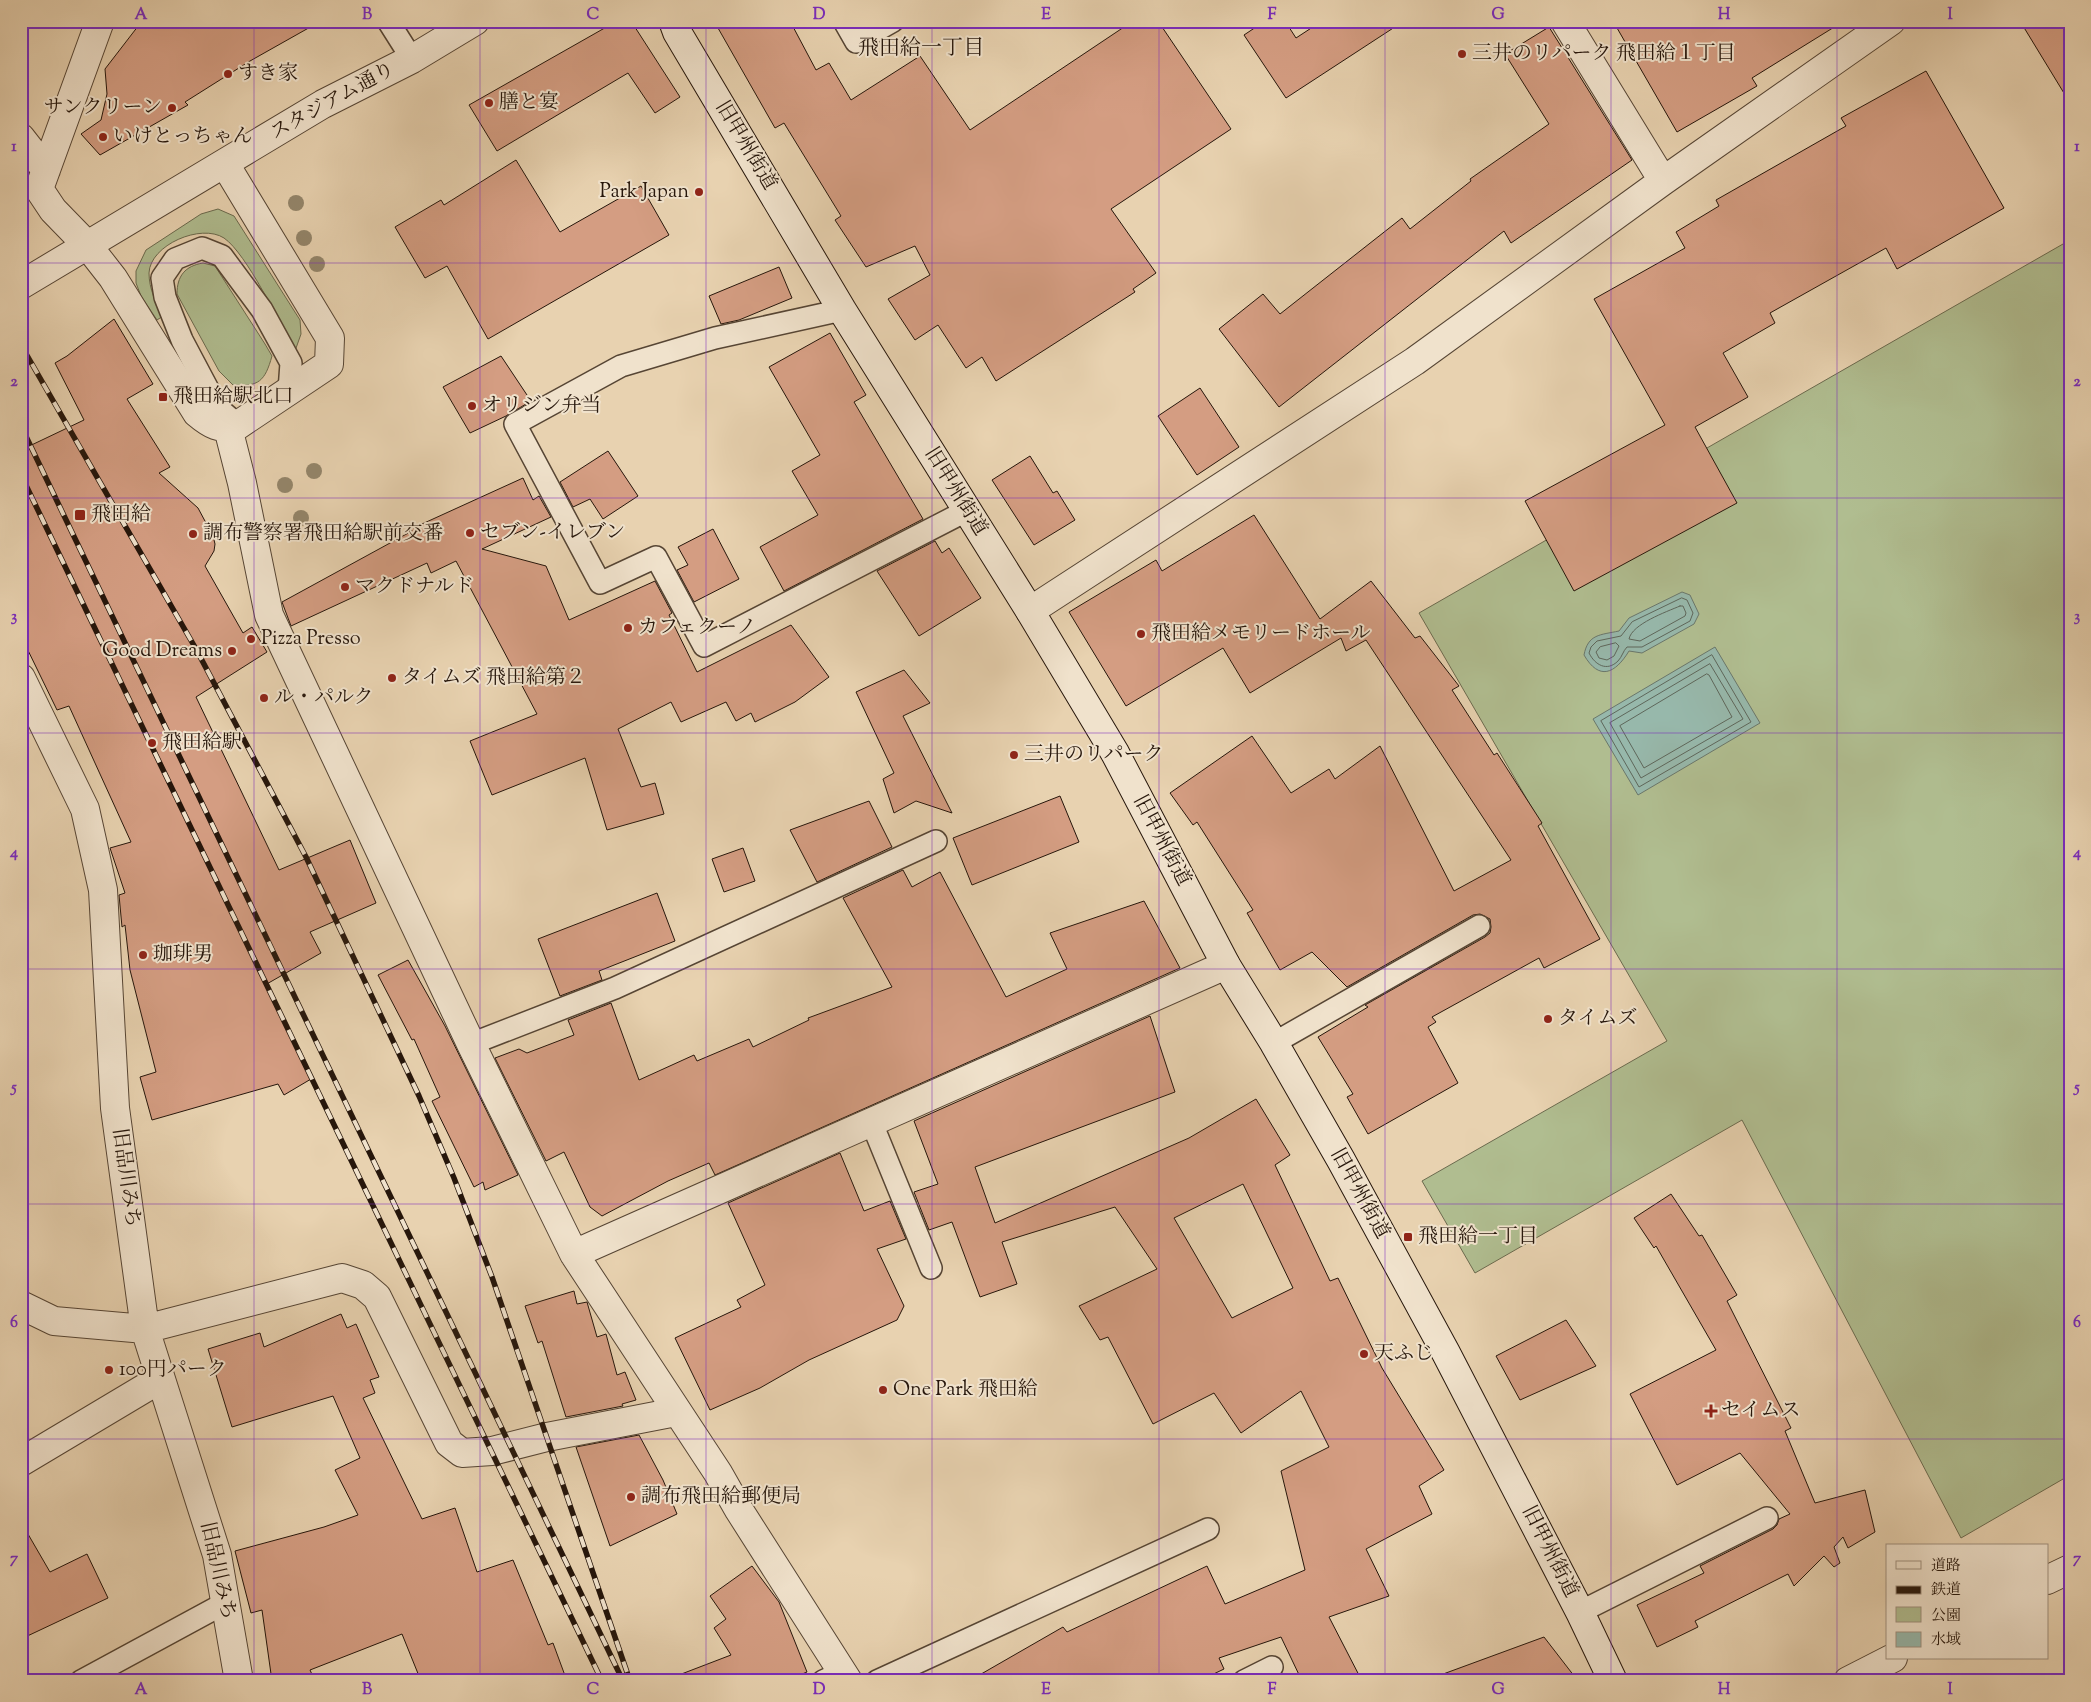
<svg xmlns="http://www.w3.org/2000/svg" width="2091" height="1702" viewBox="0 0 2091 1702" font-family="'Sorts Mill Goudy','Noto Serif JP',serif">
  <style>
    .green { fill: #b0bd90; stroke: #6b6a4e }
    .water { fill: #97b8ab; stroke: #6a776b }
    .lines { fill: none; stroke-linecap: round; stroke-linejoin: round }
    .shore { stroke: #5e675b; stroke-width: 1 }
    .building { fill: #d49d82; stroke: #26160b; fill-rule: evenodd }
    .service-casing { stroke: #564534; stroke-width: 24 }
    .minor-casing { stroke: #564534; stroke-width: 30 }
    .tertiary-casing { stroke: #564534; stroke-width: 30 }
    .secondary-casing { stroke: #26160b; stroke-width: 30 }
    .service { stroke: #f0e2cc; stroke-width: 21 }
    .minor { stroke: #f0e2cc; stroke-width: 28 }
    .tertiary { stroke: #f0e2cc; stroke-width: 28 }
    .secondary { stroke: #f0e2cc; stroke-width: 28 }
    .rail-casing { stroke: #26160b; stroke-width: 5.5 }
    .rail { stroke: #f0e2cc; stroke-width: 4; stroke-dasharray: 11; stroke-linecap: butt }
    .tree { fill: #94866b }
    .grid { fill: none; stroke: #7b2cbf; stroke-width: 1; stroke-opacity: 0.55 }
    .poi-dot { fill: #8f2418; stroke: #f0e2cc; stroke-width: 2 }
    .labels { text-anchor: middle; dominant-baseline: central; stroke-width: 4; stroke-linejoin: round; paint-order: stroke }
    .poi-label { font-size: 20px; fill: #26160b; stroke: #f0e2cc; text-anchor: start }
    .street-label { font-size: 20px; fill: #26160b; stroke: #f0e2cc }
    .neighbourhood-label { font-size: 21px; fill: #26160b; stroke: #f0e2cc }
    .neatline { fill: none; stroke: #7b2cbf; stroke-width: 2 }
    .grid-label { font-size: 16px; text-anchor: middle; font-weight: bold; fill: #7b2cbf }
  </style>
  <rect width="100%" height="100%" fill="#e8d2b0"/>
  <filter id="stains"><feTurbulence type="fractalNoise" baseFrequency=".004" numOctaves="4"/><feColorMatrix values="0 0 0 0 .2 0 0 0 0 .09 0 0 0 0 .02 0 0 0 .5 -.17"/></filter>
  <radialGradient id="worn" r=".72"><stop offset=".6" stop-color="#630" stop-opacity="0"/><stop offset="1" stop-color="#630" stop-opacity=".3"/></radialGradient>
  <!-- green -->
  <path class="green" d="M 218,209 L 234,216 L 300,320 L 301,334 L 295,351 C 280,324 247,254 224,238 C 201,223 150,245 149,273 C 149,289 156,303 163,316 L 157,320 L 141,296 L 136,283 L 136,271 L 146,250 L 201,214 Z
    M 2063,244 L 2070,256 L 2070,1475 L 1961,1538 L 1742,1120 L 1475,1273 L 1422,1181 L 1667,1041 L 1419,613 Z
    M 203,263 L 215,266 L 265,344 L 272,356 C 265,381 259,387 233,385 L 219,371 L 177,294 C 177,276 185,266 203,263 Z"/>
  <!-- water -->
  <path class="water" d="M 1682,592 L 1690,595 L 1699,614 L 1694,624 L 1642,653 L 1629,651 C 1615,674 1599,681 1584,655 C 1588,634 1600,635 1619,631 L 1629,618 Z
    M 1715,647 L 1760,723 L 1638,795 L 1593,719 Z"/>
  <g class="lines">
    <!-- shore -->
    <path class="shore" d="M 1682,598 L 1687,600 L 1693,613 L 1690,621 L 1642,647 L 1627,647 C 1623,651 1622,657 1618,661 C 1607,672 1595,665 1589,653 L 1591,647 L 1597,641 L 1621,636 L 1632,622 Z
      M 1680,606 L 1683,606 L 1686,613 L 1685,616 L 1640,641 L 1629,639 C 1632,624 1666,612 1680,606 Z
      M 1616,643 L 1619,646 L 1614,656 L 1607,660 L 1599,658 L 1596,652 L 1600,647 Z
      M 1712,655 L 1751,722 L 1639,787 L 1601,721 Z
      M 1710,664 L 1743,719 L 1641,778 L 1610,723 Z
      M 1707,674 L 1709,675 L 1732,717 L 1644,768 L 1620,726 Z"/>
  </g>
  <!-- building -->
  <path class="building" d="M 142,21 L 321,21 L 250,61 L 185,102 L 188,105 L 100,155 L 81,134 L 101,120 L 107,94 L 105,69 Z
    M 617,21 L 631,21 L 680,97 L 655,113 L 628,73 L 497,151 L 469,105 Z
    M 714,21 L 790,21 L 816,70 L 829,63 L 851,100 L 920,56 L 970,130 L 1133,21 L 1158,21 L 1231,129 L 1111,209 L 1156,273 L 1133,289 L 1135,292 L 996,381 L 982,357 L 966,368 L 938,325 L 915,340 L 888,299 L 930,275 L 915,246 L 866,267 L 835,220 L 841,216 L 784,123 L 775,128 Z
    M 1265,21 L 1285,21 L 1296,38 L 1322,21 L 1404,21 L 1286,98 L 1244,35 Z
    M 1613,21 L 1844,21 L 1752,78 L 1757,86 L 1677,132 Z
    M 2020,21 L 2070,21 L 2070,103 Z
    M 1549,27 L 1632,160 L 1511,243 L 1504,231 L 1279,407 L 1219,329 L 1263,294 L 1280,314 L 1402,218 L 1410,229 L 1471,181 L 1470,179 L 1549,124 L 1505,54 Z
    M 1926,71 L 2004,208 L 1897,269 L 1886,248 L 1770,313 L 1775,323 L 1723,353 L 1748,397 L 1695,427 L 1737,503 L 1574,591 L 1525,501 L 1665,425 L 1594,299 L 1685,248 L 1676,232 L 1719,206 L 1716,200 L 1846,126 L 1841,118 Z
    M 516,160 L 560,232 L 641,186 L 669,235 L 488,339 L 447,266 L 425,278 L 395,227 L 441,200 L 444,205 Z
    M 779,267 L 792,298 L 739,320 L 721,324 L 709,296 Z
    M 114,319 L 153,384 L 127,399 L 170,467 L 159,473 L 198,508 L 213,536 L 215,544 L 214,551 L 205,566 L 243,633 L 252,627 L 267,652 L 196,697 L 279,870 L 350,840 L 376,903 L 310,932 L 321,953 L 265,985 L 311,1079 L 284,1095 L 278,1084 L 152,1120 L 140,1077 L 156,1072 L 130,970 L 125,925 L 122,927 L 119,895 L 125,893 L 110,848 L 131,842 L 69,706 L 57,710 L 21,636 L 21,450 L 84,420 L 55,363 L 67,356 Z
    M 830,333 L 866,395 L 854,402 L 923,519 L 784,591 L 760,547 L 818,515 L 792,471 L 820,455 L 769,367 Z
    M 501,356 L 531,401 L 506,416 L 470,433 L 443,387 Z
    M 1200,388 L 1239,447 L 1197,475 L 1158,416 Z
    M 608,451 L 638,496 L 603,519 L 590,499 L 573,507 L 560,482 Z
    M 1030,456 L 1053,493 L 1057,491 L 1075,520 L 1034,545 L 992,480 Z
    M 523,478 L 533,500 L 539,496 L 551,517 L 482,549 L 546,566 L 569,620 L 655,581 L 672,613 L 669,615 L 697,672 L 791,625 L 829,677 L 795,702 L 755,722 L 751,713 L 736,721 L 726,702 L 681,722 L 671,702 L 618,729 L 641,787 L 655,783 L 664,814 L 607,830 L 585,758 L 492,795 L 470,741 L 537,714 L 456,561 L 431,573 L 427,563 L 291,626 L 282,602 L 412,531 L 411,529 Z
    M 1254,515 L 1320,619 L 1371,581 L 1415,638 L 1420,636 L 1459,686 L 1452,690 L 1494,755 L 1497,753 L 1542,823 L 1538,826 L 1600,939 L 1544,968 L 1539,958 L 1432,1017 L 1436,1022 L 1428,1027 L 1458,1083 L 1368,1134 L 1347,1097 L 1353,1094 L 1318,1037 L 1368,1007 L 1365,1005 L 1485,937 L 1490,933 L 1491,927 L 1490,919 L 1480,914 L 1473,915 L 1347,987 L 1312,952 L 1280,970 L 1247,913 L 1253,910 L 1197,822 L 1193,825 L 1170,793 L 1252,736 L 1291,793 L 1329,769 L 1335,779 L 1380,746 L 1454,891 L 1511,860 L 1366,640 L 1346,651 L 1341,638 L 1250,693 L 1223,648 L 1126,706 L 1069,612 L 1156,560 L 1162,571 Z
    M 713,529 L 739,579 L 694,602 L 677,570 L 688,565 L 678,547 Z
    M 935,541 L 942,553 L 949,548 L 981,598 L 919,636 L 877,571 Z
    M 904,670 L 930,703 L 903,716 L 952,813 L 916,801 L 894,813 L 883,779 L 894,773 L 856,692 Z
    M 1060,796 L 1079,842 L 972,885 L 953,838 Z
    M 869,801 L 892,847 L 817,882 L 790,830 Z
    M 743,848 L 755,881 L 724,892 L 712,859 Z
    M 903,870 L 912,887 L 940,872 L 1006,997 L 1067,969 L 1050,933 L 1144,901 L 1180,968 L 715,1175 L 709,1163 L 668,1181 L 602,1216 L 590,1207 L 564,1152 L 546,1161 L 495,1058 L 519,1049 L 527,1053 L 574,1035 L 568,1020 L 611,1003 L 639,1080 L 694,1055 L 697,1061 L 749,1039 L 753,1047 L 809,1020 L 808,1018 L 892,987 L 843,898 Z
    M 657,893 L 675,941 L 599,971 L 602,980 L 560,996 L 538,939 Z
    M 408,960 L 445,1026 L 518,1175 L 485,1190 L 483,1182 L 474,1187 L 432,1101 L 440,1097 L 414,1039 L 412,1040 L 378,975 Z
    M 1150,1016 L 1175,1092 L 975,1167 L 995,1223 L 1189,1138 L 1256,1099 L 1290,1155 L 1275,1165 L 1330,1281 L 1338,1278 L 1382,1368 L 1444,1470 L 1419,1486 L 1432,1514 L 1366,1549 L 1389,1596 L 1329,1617 L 1362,1681 L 1302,1681 L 1281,1637 L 1219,1658 L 1224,1669 L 1199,1681 L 969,1681 L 1063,1627 L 1067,1632 L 1207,1566 L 1225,1604 L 1305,1570 L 1281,1471 L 1329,1447 L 1301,1391 L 1241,1433 L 1214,1393 L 1153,1424 L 1108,1337 L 1100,1340 L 1079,1306 L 1157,1269 L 1115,1207 L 1002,1242 L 1017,1284 L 980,1297 L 952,1222 L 929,1230 L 914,1192 L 938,1184 L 914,1121 ZM 1243,1184 L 1293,1288 L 1232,1318 L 1174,1218 Z
    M 840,1153 L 864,1211 L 890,1201 L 906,1239 L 877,1249 L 904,1306 L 897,1320 L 809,1360 L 760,1388 L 710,1410 L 675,1338 L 741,1307 L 737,1300 L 765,1285 L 728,1203 Z
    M 1671,1194 L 1699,1236 L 1702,1235 L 1737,1295 L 1727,1301 L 1791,1428 L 1785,1431 L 1815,1503 L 1865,1490 L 1875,1532 L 1848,1548 L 1843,1537 L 1834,1547 L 1840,1563 L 1834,1567 L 1824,1556 L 1794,1586 L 1788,1574 L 1695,1621 L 1698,1627 L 1657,1647 L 1637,1605 L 1704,1573 L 1700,1566 L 1773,1529 L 1777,1525 L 1779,1519 L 1790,1514 L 1740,1453 L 1677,1485 L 1630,1394 L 1716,1350 L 1656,1246 L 1654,1248 L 1634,1218 Z
    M 574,1291 L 577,1304 L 587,1302 L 597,1337 L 606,1334 L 617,1375 L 625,1372 L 636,1400 L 622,1404 L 623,1406 L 566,1417 L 542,1341 L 538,1343 L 525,1306 Z
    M 341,1314 L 347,1328 L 356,1324 L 379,1377 L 370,1380 L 375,1393 L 363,1398 L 422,1519 L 455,1508 L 477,1572 L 513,1560 L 548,1645 L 553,1643 L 567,1681 L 421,1681 L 402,1634 L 310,1670 L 315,1681 L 272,1681 L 262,1610 L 251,1613 L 235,1551 L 324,1527 L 358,1515 L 335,1470 L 360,1458 L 333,1396 L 232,1427 L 208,1349 L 260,1333 L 264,1347 Z
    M 1566,1320 L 1596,1366 L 1520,1400 L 1496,1356 Z
    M 639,1435 L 663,1480 L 677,1514 L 610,1546 L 576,1447 Z
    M 21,1522 L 50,1572 L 87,1554 L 108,1598 L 21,1639 Z
    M 752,1566 L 779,1602 L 807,1672 L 785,1681 L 671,1681 L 671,1678 L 731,1655 L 714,1628 L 726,1619 L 710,1596 Z
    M 1544,1637 L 1578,1681 L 1435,1681 L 1435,1677 Z"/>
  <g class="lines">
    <!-- service casing -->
    <g class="service-casing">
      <path id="service" d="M 388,21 L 412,59
        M 844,21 L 856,42 L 893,21
        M 842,310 L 715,338 L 621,366 L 515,424 L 600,583 L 656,557 L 704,646 L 966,511
        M 238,425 L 218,408 L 182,340 L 165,297 L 162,278 L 175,259 L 202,248 L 222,256 L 262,310 L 291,363 L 289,391
        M 1274,1043 L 1479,926
        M 471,1044 L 615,988 L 936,841
        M 871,1121 L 931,1268
        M 1580,1612 L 1767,1518
        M 81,1681 L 225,1603
        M 823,1681 L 842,1672
        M 877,1681 L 1208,1529
        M 1244,1681 L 1272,1667"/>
    </g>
    <!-- minor casing -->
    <g class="minor-casing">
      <path id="minor" d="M 100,21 L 39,189 L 53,210 L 88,246 L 113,278 L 197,413 C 210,424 221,431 238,425 L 329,364 L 330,338 L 225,164
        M 1565,21 L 1663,181
        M 21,138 L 46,170
        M 228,428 L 242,483 L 269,615 L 471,1044 L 574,1254 L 718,1473 L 739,1510 L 848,1681
        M 1030,611 L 1415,361 L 1663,181 L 1891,21
        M 21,678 L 85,809 L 103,890 L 115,1108 L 145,1329 L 217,1555 L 239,1681
        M 574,1254 L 1226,965
        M 21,1305 L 54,1321 L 145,1329 L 342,1278 L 363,1285 L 377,1297 L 449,1443 L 462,1453 L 492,1451 L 547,1437 L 676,1412
        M 21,1462 L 160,1379
        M 2047,1580 L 2070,1569
        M 1848,1681 L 1893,1658"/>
    </g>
    <!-- tertiary casing -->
    <g class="tertiary-casing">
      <path id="tertiary" d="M 21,285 L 323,104 L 412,59 L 475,21"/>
    </g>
    <!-- secondary casing -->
    <g class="secondary-casing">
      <path id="secondary" d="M 673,21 L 677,32 L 842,310 L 1030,611 L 1115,753 L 1226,965 L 1274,1043 L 1341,1160 L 1446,1353 L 1580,1612 L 1613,1681"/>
    </g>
    <!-- service -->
    <use href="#service" class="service"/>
    <!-- minor -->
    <use href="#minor" class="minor"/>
    <!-- tertiary -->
    <use href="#tertiary" class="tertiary"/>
    <!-- secondary -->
    <use href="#secondary" class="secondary"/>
    <!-- rail casing -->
    <g class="rail-casing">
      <path id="rail" d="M 21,345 L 196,649 L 306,857 L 419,1096 L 454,1178 L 492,1277 L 630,1681
        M 21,426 L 623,1681
        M 21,475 L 602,1681"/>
    </g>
    <!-- rail -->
    <use href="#rail" class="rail"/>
  </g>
  <!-- trees -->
  <g class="tree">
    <circle cx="296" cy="203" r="8"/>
    <circle cx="304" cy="238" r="8"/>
    <circle cx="317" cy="264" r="8"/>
    <circle cx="314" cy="471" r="8"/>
    <circle cx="285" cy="485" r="8"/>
    <circle cx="301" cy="518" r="8"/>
  </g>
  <!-- grid -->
  <path class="grid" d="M 254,21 L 254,1681M 480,21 L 480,1681M 706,21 L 706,1681M 932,21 L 932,1681M 1159,21 L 1159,1681M 1385,21 L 1385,1681M 1611,21 L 1611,1681M 1837,21 L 1837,1681M 21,263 L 2070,263M 21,498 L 2070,498M 21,733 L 2070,733M 21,969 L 2070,969M 21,1204 L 2070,1204M 21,1439 L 2070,1439"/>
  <!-- markers -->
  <g class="poi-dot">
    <circle cx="1462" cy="54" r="5"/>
    <circle cx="228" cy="74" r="5"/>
    <circle cx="489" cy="103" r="5"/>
    <circle cx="172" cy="108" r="5"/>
    <circle cx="103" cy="137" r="5"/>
    <circle cx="699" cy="192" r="5"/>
    <rect x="158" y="392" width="10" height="10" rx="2.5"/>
    <circle cx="472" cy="406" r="5"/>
    <rect x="74" y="509" width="12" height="12" rx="2.5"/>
    <circle cx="470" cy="533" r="5"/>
    <circle cx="193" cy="534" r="5"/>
    <circle cx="345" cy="587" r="5"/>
    <circle cx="628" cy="628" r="5"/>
    <circle cx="1141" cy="634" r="5"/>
    <circle cx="251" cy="639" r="5"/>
    <circle cx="232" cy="651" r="5"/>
    <circle cx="392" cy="678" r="5"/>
    <circle cx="264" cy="698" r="5"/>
    <circle cx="152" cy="743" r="5"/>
    <circle cx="1014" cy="755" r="5"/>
    <circle cx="143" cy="955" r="5"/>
    <circle cx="1548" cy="1019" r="5"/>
    <rect x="1403" y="1232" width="10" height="10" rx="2.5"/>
    <circle cx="1364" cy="1354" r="5"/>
    <circle cx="109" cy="1370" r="5"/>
    <circle cx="883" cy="1390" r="5"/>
    <path d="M1708.5 1403.5h5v5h5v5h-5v5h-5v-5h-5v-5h5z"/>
    <circle cx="631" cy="1497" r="5"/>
  </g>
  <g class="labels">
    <!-- poi labels -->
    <g class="poi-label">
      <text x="1472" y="54">三井のリパーク 飛田給１丁目</text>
      <text x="238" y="74">すき家</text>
      <text x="499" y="103">膳と宴</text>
      <text x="162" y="108" text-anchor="end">サンクリーン</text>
      <text x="113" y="137">いけとっちゃん</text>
      <text x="689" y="192" text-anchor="end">Park Japan</text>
      <text x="173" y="397">飛田給駅北口</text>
      <text x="482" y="406">オリジン弁当</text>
      <text x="91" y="515">飛田給</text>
      <text x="480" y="533">セブン-イレブン</text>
      <text x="203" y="534">調布警察署飛田給駅前交番</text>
      <text x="355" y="587">マクドナルド</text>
      <text x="638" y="628">カフェクーノ</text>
      <text x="1151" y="634">飛田給メモリードホール</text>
      <text x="261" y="639">Pizza Presso</text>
      <text x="222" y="651" text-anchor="end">Good Dreams</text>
      <text x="402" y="678">タイムズ 飛田給第２</text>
      <text x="274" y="698">ル・パルク</text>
      <text x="162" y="743">飛田給駅</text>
      <text x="1024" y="755">三井のリパーク</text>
      <text x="153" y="955">珈琲男</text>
      <text x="1558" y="1019">タイムズ</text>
      <text x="1418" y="1237">飛田給一丁目</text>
      <text x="1374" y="1354">天ふじ</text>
      <text x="119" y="1370">100円パーク</text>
      <text x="893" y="1390">One Park 飛田給</text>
      <text x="1721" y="1411">セイムス</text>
      <text x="641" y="1497">調布飛田給郵便局</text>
    </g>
    <!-- street labels -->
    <g class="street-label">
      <text transform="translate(333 102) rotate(-29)">スタジアム通り</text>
      <text transform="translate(745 146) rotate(59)">旧甲州街道</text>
      <text transform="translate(955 492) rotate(58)">旧甲州街道</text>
      <text transform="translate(1161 841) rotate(62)">旧甲州街道</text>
      <text transform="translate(125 1178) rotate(82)">旧品川みち</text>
      <text transform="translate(1359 1194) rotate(61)">旧甲州街道</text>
      <text transform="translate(1549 1552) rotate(63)">旧甲州街道</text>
      <text transform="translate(217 1571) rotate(77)">旧品川みち</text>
    </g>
    <!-- neighbourhood labels -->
    <g class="neighbourhood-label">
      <text x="921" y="49">飛田給一丁目</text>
    </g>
  </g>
  <!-- margin -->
  <rect width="2091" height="1702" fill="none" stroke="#e8d2b0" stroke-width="55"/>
  <!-- legend -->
  <rect x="1886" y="1544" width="162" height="115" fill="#f0e2cc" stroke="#9f907f"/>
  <rect x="1896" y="1561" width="25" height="8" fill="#f0e2cc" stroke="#9f907f"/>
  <text x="1931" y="1570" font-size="15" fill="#26160b">道路</text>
  <rect x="1896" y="1586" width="25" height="8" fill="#26160b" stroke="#9f907f"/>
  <text x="1931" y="1594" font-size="15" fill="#26160b">鉄道</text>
  <rect x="1896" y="1607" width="25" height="15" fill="#b0bd90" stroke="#9f907f"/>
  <text x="1931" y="1620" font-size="15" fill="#26160b">公園</text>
  <rect x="1896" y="1632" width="25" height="15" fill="#97b8ab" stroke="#9f907f"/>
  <text x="1931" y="1644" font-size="15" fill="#26160b">水域</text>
  <rect x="28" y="28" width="2036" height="1646" class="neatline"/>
  <g class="grid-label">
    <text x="141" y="19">A</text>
    <text x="367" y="19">B</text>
    <text x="593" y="19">C</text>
    <text x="819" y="19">D</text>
    <text x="1046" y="19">E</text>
    <text x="1272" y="19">F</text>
    <text x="1498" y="19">G</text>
    <text x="1724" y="19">H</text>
    <text x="1950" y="19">I</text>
    <text x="14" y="151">1</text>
    <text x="2077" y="151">1</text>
    <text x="14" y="386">2</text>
    <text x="2077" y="386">2</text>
    <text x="14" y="621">3</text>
    <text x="2077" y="621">3</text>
    <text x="14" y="857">4</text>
    <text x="2077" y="857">4</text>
    <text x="14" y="1092">5</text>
    <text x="2077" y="1092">5</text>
    <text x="14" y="1327">6</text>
    <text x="2077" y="1327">6</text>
    <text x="14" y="1563">7</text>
    <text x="2077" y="1563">7</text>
    <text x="141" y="1694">A</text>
    <text x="367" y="1694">B</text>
    <text x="593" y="1694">C</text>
    <text x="819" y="1694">D</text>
    <text x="1046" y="1694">E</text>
    <text x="1272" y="1694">F</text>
    <text x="1498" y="1694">G</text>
    <text x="1724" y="1694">H</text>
    <text x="1950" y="1694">I</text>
  </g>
  <rect width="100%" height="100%" filter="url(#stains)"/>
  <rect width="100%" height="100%" fill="url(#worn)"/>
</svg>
